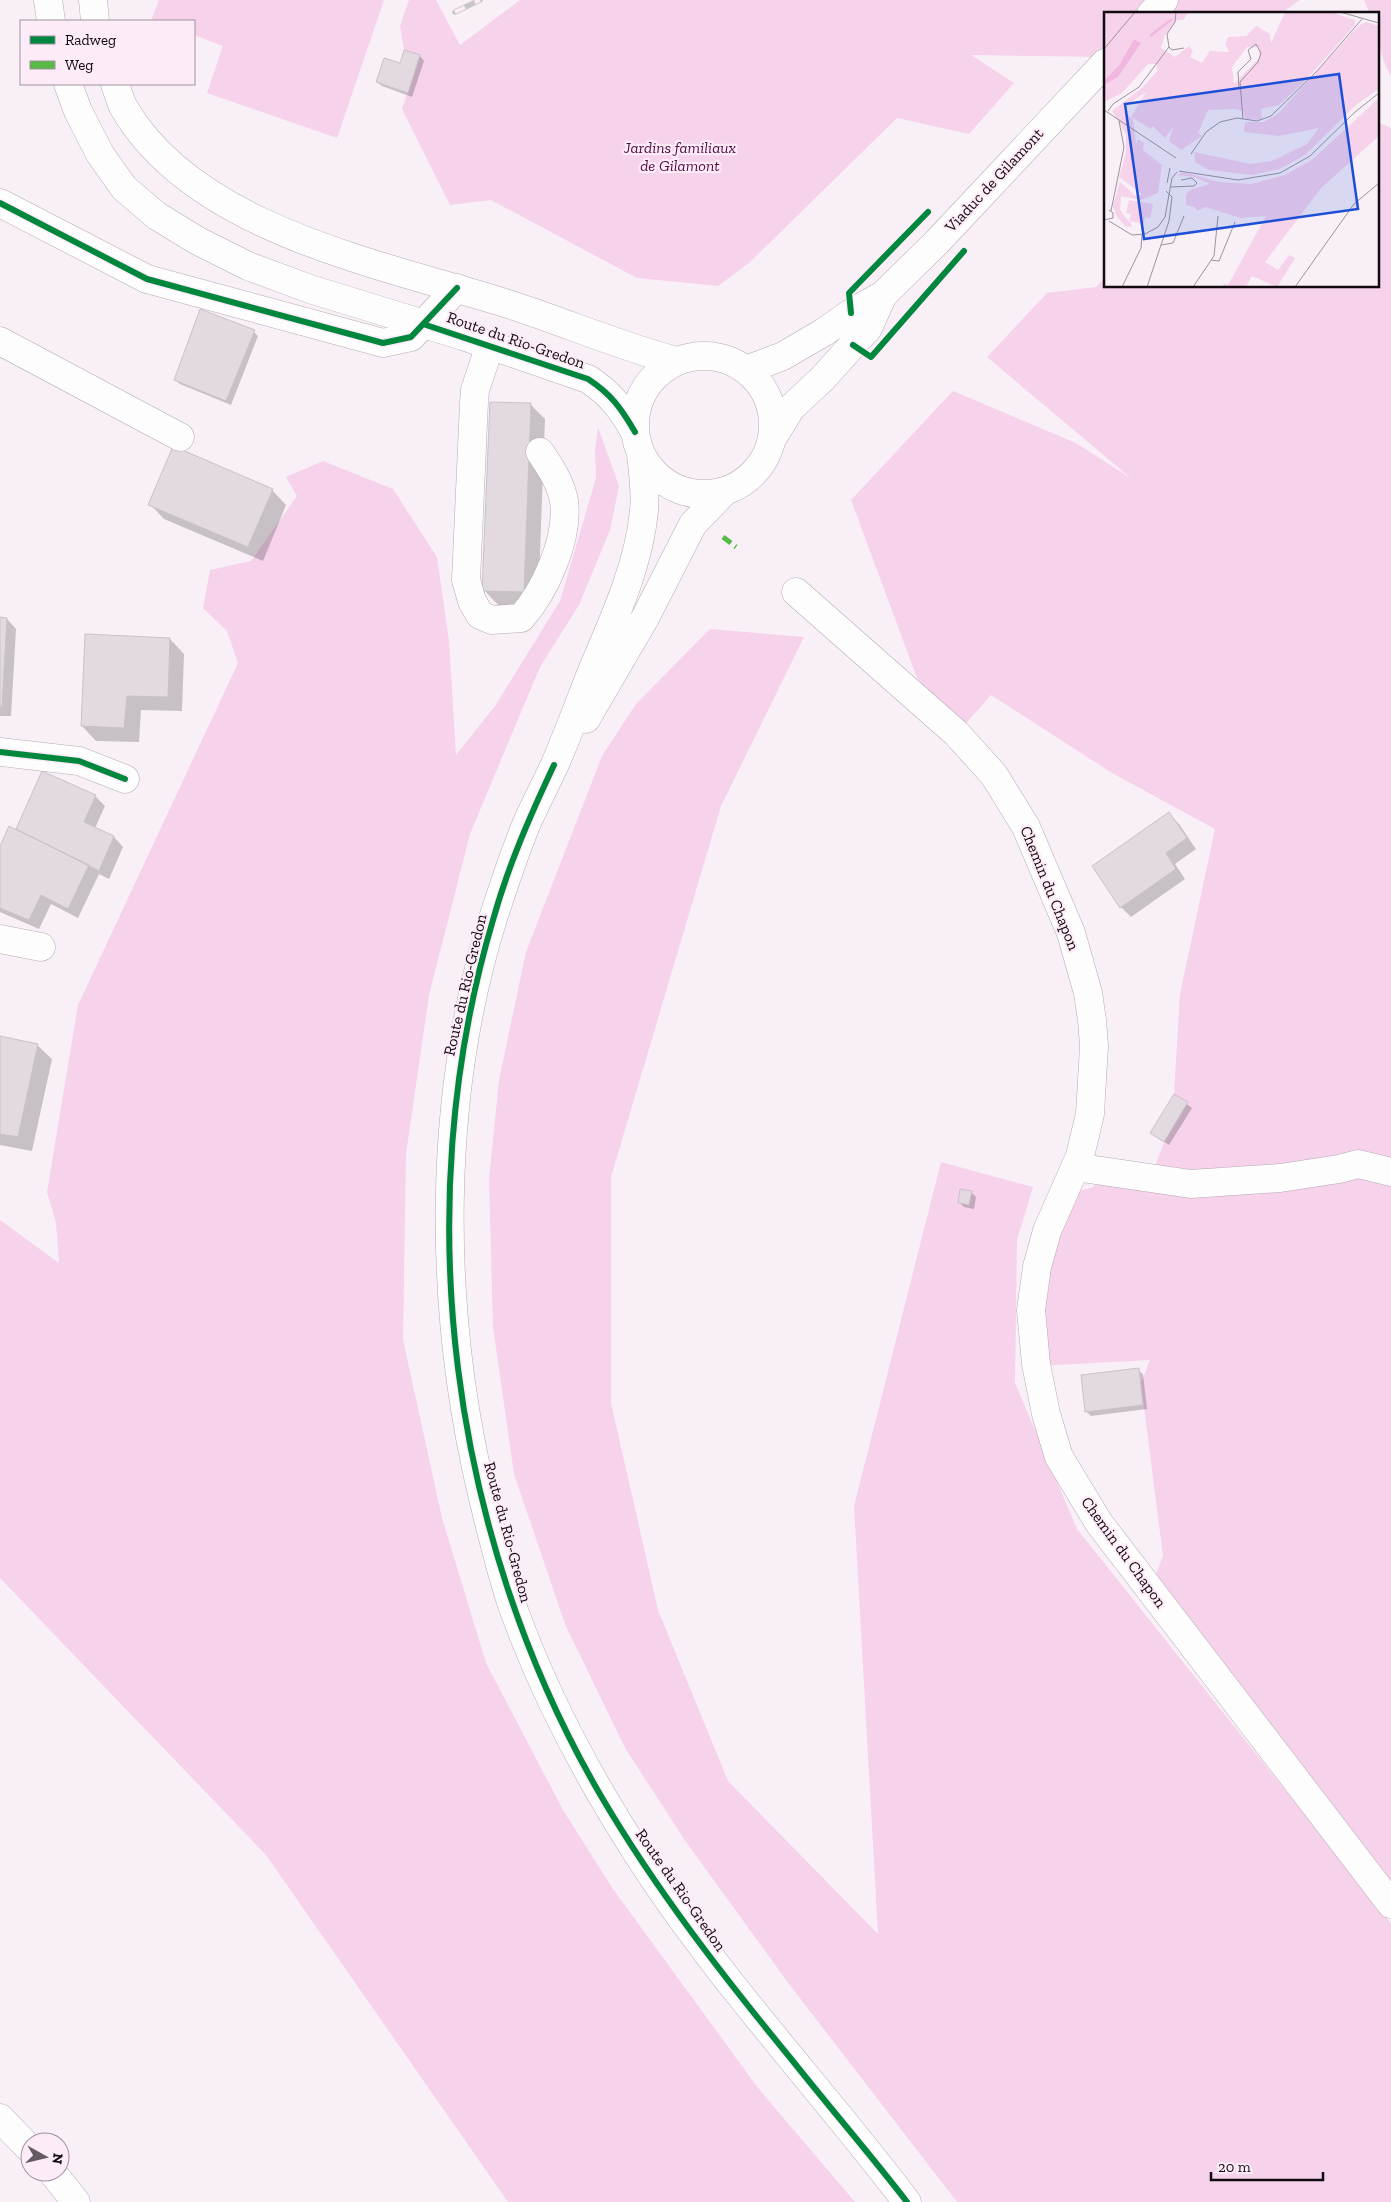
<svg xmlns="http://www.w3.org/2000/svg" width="1391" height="2202" viewBox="0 0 1391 2202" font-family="'Zilla Slab',serif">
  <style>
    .green { fill: #f6d2eb }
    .shadow { fill: #0003 }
    .building { fill: #e3d9e0; stroke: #cbc1c8 }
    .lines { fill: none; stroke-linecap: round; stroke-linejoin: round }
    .minor-casing { stroke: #b4abb2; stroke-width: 29 }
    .major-casing { stroke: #b4abb2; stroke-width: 29 }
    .minor { stroke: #fefdfe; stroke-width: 28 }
    .major { stroke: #fefdfe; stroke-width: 28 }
    .rail-casing { stroke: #c9c6c8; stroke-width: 5.5 }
    .rail { stroke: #fdecf8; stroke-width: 4; stroke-dasharray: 11; stroke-linecap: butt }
    .quiet { stroke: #58b947; stroke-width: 5; stroke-dasharray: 10 5; stroke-linecap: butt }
    .cycleway-casing { stroke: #fdecf8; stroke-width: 9 }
    .cycleway { stroke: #00873e; stroke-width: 6 }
    .labels { text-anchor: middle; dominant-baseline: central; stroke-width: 4.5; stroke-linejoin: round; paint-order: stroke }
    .park-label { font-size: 16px; font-style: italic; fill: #510b43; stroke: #fdecf8 }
    .street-label { font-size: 16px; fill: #130a10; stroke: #fdecf8 }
    .inset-river { fill: none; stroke: #f1b7e1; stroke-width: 2.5 }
    .inset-road { fill: none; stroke: #9d949b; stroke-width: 1 }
    .view { fill: #1d4ed8; fill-opacity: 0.15; stroke: #1d4ed8; stroke-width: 2.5 }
    .inset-edge { fill: none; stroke: #130a10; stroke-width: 2.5 }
  </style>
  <rect width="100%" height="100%" fill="#f9f0f7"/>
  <!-- green -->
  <path class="green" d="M 159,0 L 384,0 L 337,138 L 207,93 L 223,46 L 194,35 L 194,21 L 151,21 Z
    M 409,0 L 436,0 L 460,45 L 520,0 L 1300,0 L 1280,14 L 1105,14 L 1105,57 L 971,55 L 1014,83 L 969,134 L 897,118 L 749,263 L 718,286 L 637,278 L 491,200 L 450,205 L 402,109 L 420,55 L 404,50 L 400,26 Z
    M 1364,0 L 1391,0 L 1391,76 C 1379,56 1377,36 1377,14 L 1370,14 Z
    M 1377,122 L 1391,128 L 1391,1882 L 1156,1574 L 1163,1556 L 1141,1383 L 1150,1360 L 1038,1366 L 1033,1311 L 1066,1195 L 1093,1187 L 1105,1178 L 1151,1178 L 1164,1142 L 1188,1102 L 1174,1094 L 1180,994 L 1215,829 L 1112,773 L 991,695 L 961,729 L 917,678 L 851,500 L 953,391 L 1076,443 L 1132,479 L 987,357 L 1047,293 L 1096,287 L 1105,277 L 1105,286 L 1377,286 Z
    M 598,427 L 619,486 L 610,530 L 579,605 L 540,667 L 470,834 L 429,995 L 406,1154 L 403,1340 L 442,1518 L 486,1663 L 563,1810 L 613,1889 L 758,2088 L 855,2202 L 508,2202 L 266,1855 L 0,1578 L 0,1220 L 59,1263 L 56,1223 L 47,1192 L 78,1005 L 238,663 L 227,631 L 203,608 L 210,570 L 251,561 L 297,496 L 286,477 L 323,461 L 393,489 L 437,557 L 449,641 L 456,755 L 495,706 L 560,601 L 596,478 L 595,450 Z
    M 710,629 L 804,637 L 721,806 L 611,1177 L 611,1403 L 658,1610 L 728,1781 L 878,1934 L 854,1506 L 941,1162 L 1033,1187 L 1017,1240 L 1015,1383 L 1077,1529 L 1391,1923 L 1391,2202 L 957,2202 L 789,1984 L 686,1842 L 625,1748 L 565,1624 L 514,1474 L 493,1327 L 489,1180 L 499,1080 L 526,952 L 602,756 L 636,704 Z"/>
  <!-- shadow -->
  <path class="shadow" d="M 405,51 L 420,56 L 424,61 L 412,97 L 382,86 L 377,82 L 401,65 Z
    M 254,332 L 258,336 L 231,405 L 180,384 L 175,380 Z
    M 530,404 L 545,419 L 538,606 L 498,605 L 484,590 Z
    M 272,490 L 286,505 L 263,561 L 164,519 L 150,504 Z
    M 0,619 L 7,619 L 16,629 L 11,716 L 0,716 Z
    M 170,639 L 184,654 L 182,711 L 141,710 L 139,742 L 96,741 L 82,726 Z
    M 42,772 L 95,796 L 105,806 L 95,828 L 114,837 L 123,847 L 109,879 L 99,874 L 78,918 L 51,904 L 39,929 L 0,912 L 0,849 L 16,831 Z
    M 1169,814 L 1179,824 L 1196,849 L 1175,864 L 1185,879 L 1131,917 L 1121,907 L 1093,867 Z
    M 0,1037 L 37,1045 L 52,1059 L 32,1151 L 0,1145 Z
    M 1175,1095 L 1192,1108 L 1169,1145 L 1152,1133 Z
    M 971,1192 L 976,1197 L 974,1209 L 964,1207 L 959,1202 Z
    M 1138,1370 L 1143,1374 L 1147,1409 L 1091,1416 L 1086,1411 Z"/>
  <!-- building -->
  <path class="building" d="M 404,50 L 420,55 L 408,93 L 376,82 L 384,58 L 400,63 Z
    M 200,309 L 255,330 L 226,401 L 174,380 Z
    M 490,402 L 531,403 L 524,592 L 482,591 Z
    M 173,446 L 273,489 L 248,547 L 148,505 Z
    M 0,617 L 7,618 L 2,707 L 0,707 Z
    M 85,634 L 170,638 L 168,697 L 127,696 L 124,728 L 81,726 Z
    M 42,771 L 96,795 L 84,822 L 114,836 L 99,871 L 16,829 Z
    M 1169,812 L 1187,838 L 1166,853 L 1176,869 L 1120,908 L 1092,866 Z
    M 9,826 L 89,865 L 68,909 L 41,895 L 29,920 L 0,908 L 0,846 Z
    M 0,1036 L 38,1044 L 18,1137 L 0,1134 Z
    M 1174,1094 L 1188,1102 L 1164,1142 L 1150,1133 Z
    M 960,1189 L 972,1191 L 969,1205 L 958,1203 Z
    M 1139,1368 L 1143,1405 L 1085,1412 L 1081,1375 Z"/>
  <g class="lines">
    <!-- minor casing -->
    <g class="minor-casing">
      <path id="minor" d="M 0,203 L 147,279 L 383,343 L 411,337 L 457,288
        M 0,341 L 180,437
        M 490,345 L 475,390 L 474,402 L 466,580 L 472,601 L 480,615 L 492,620 L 521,618 C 545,591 569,539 564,501 C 561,483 550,467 540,452
        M 796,592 L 956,733 L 994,775 L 1026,827 L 1071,933 L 1088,993 L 1092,1020 L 1094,1046 L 1090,1114 L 1080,1156 L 1047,1231 L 1037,1267 L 1031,1310 L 1036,1364 L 1046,1414 L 1059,1457 L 1099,1523 L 1391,1904
        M 0,752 L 79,761 L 125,779
        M 0,939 L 41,947
        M 1075,1167 L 1191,1184 L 1280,1178 L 1339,1169 L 1358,1164 L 1391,1172
        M 0,2118 L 30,2149
        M 52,2172 L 76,2202"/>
    </g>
    <!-- major casing -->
    <g class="major-casing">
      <path id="major" d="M 48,0 L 51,21
        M 93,0 L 95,21
        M 1151,14 L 1164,0
        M 68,84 L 78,111 L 100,154 L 124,188 L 157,216 L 198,241 L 248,266 L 310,289 L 463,336 L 588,379 C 611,394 621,408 635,432
        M 115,84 C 118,92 120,101 124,108 C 194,229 381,264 505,303 C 563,321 618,346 677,361
        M635 425a69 69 0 1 1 138 0a69 69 0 1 1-138 0Z
        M 746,370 L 783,356 L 824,332 L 851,313 L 883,295 L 937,242 L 1105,63
        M 772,439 L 791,408 L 822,379 L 868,328 L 883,295
        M 641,454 C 643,473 646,492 644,511 C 639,564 615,617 594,666 C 581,698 569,732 555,764 C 546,784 535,804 526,825 C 514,854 504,885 494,915 C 436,1099 438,1308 482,1494 C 491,1531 500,1569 512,1605 C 543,1692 587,1775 637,1853 C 716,1977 818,2085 907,2202
        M 586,719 L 645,618 L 693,524 L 725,491"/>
    </g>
    <!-- minor -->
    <use href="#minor" class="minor"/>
    <!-- major -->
    <use href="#major" class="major"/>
    <!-- rail casing -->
    <g class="rail-casing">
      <path id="rail" d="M 455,12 L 480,0"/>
    </g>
    <!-- rail -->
    <use href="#rail" class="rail"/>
    <!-- quiet -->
    <path class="quiet" d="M 723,537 L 736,547"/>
    <!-- cycleway casing -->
    <g class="cycleway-casing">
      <path id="cycleway" d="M 0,203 L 147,279 L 383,343 L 411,337 L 457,288
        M 851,313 L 849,293 L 928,212
        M 423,324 L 588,379 C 611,394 621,408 635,432
        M 853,345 L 871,357 L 964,251
        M 0,752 L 79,761 L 125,779
        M 554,765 C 530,816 508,866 493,920 C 407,1209 450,1537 601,1796 C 656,1890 723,1976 792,2060 C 830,2108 870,2154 907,2202"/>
    </g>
    <!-- cycleway -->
    <use href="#cycleway" class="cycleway"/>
  </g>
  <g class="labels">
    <!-- park labels -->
    <g class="park-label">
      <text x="680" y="147">Jardins familiaux<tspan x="680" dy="18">de Gilamont</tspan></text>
    </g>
    <!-- street labels -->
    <g class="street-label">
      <text transform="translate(994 180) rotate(-47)">Viaduc de Gilamont</text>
      <text transform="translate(516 340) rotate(19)">Route du Rio-Gredon</text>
      <text transform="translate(1050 888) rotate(68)">Chemin du Chapon</text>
      <text transform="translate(465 985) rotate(-77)">Route du Rio-Gredon</text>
      <text transform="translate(508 1532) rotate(75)">Route du Rio-Gredon</text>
      <text transform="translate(1124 1552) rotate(54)">Chemin du Chapon</text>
      <text transform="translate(681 1890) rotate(55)">Route du Rio-Gredon</text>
    </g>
  </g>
  <!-- overview -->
  <g transform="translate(1104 12)">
    <rect width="275" height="275" fill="#f9f0f7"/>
    <path d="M 0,0 L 85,0 L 79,8 L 73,8 L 61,23 L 57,36 L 71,45 L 85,34 L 89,39 L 86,45 L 98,51 L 106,39 L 125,40 L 121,32 L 124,25 L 142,24 L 152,14 L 166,22 L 167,31 L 181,0 L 227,0 L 251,8 L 251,13 L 203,67 L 175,93 L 157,97 L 158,108 L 142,107 L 139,99 L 131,97 L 104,98 L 94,121 L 98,124 L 77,138 L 65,129 L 69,115 L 61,126 L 49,114 L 47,117 L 27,105 L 42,80 L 21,94 L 20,98 L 29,108 L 32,131 L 34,127 L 40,131 L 39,138 L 58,153 L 54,181 L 37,188 L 17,184 L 16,198 L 25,210 L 27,202 L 22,201 L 25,188 L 49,192 L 46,206 L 41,205 L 40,212 L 26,209 L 28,215 L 21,214 L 13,205 L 9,194 L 16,170 L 33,185 L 38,182 L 15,165 L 22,141 L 22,122 L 8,99 L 39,75 L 53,59 L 53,52 L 44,52 L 18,81 L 0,90 L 0,73 L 14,65 L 36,31 L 30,27 L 16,52 L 0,69 ZM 143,35 L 154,35 L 156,45 L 130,72 L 128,55 ZM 262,10 L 275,14 L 275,77 L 253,92 L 201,143 L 176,157 L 148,163 L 105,158 L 91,150 L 91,140 L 146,152 L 168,149 L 203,132 L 215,116 L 175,124 L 140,120 L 141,110 L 160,110 L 174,102 L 254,14 ZM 275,86 L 275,124 L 217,176 L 161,250 L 174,258 L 185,243 L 191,246 L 173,275 L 148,264 L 142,275 L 118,275 L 120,272 L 124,273 L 162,204 L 137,206 L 101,195 L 93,199 L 91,195 L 82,193 L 82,182 L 88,177 L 106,172 L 91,165 L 73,163 L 79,160 L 115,170 L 147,172 L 181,163 L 208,148 Z" fill="#f6d2eb" fill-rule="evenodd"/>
    <path d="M 30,27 L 37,31 L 14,65 L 0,73 L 0,69 L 16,52 Z" fill="#f1b7e1"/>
    <path class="inset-river" d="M 46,24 L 68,7"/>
    <path class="inset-road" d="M 236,0 L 275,11M 65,35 L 63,22 L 71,10 L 72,0M 65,35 L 68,38 L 80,36M 0,37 L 31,0M 135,76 L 134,60 L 147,47 L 144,38 L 152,32 L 157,41 L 154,50 L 136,70 L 139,107M 0,98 L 72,146M 4,99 L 9,92 L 35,75 L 65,35M 87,142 L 102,120 L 116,110 L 133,106 L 153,109 L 167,104 L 213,59 L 258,7M 75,159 L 134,168 L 176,161 L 206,144 L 251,100 L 275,81M 63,171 L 66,156M 67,175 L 90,174 L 93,171 L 88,166 L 77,168M 7,199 L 20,135 L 15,109M 0,208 L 9,206 L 9,201 L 5,198M 5,209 L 28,223 L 41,222 L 54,215 L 61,205 L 68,166 L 73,160M 57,233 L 69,231 L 80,204M 107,248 L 115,249 L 131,210M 18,275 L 37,236 L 38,223M 43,275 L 65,209 L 68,185 L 62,179M 89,275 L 110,244 L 114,204M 191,275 L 250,192 L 275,171"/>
    <path class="view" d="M 235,62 L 254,197 L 40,227 L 21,92 Z"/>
    <rect width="275" height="275" class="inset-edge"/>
  </g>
  <!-- legend -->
  <rect x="20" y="20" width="175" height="65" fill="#fdecf8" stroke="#9f929b"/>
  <rect x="30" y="36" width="25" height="8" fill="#00873e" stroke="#9f929b"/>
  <text x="65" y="45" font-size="15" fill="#130a10">Radweg</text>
  <rect x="30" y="61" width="25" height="8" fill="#58b947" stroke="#9f929b"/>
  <text x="65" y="70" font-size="15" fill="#130a10">Weg</text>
  <!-- north arrow -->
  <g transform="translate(45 2157) rotate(98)"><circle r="24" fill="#fdecf8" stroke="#9f929b"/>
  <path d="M0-4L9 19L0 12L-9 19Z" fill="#645a61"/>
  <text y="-8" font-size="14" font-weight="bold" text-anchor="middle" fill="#130a10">N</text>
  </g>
  <!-- scale -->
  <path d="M1211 2172v8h112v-8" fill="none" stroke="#130a10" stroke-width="2.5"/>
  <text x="1218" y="2172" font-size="15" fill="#130a10" stroke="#fdecf8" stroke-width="4" paint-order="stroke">20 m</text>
</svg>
